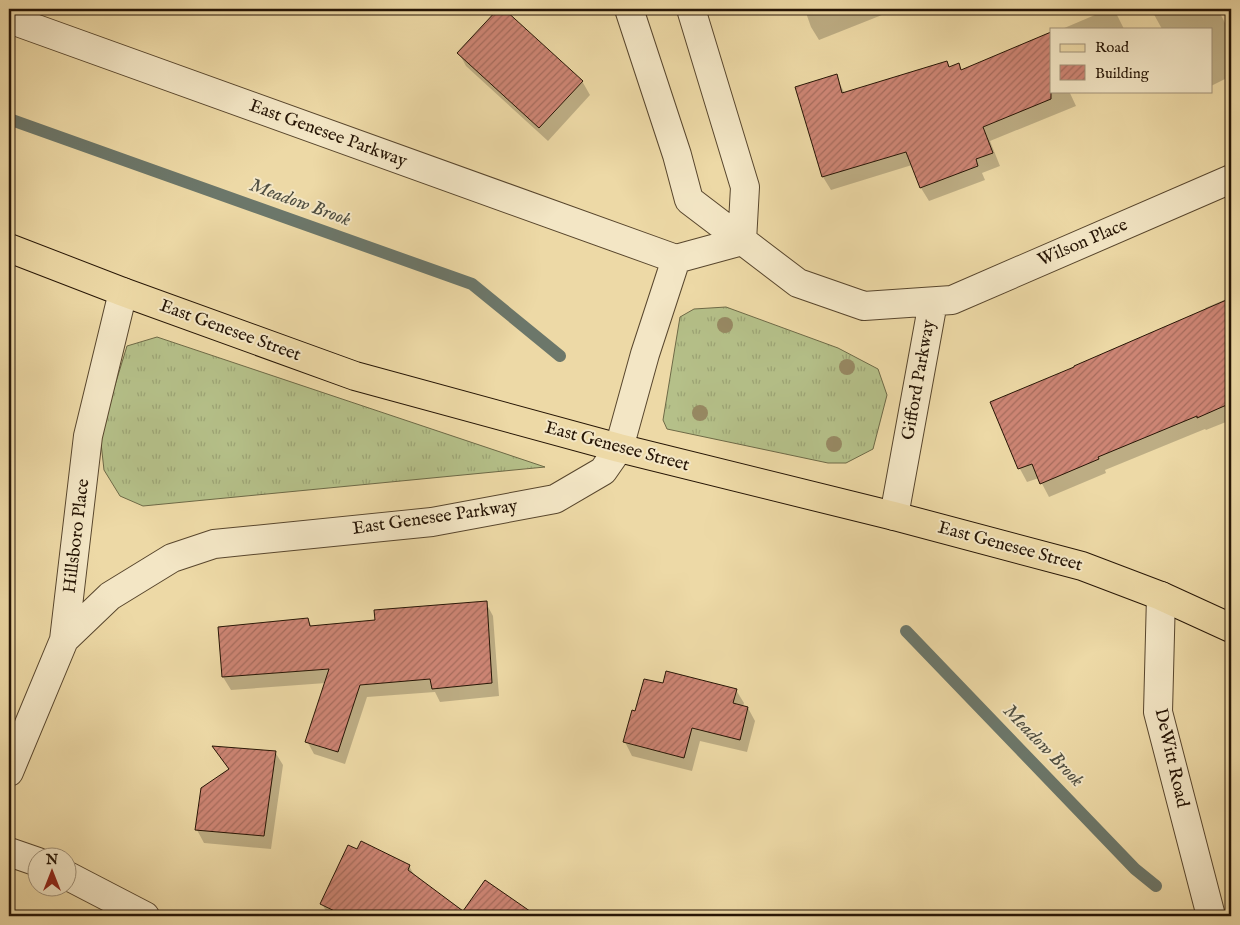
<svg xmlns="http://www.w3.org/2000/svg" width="1240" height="925" viewBox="0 0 1240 925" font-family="'IM FELL English',serif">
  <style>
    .grass { fill: url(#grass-tufts); stroke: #6e6a47 }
    .shadow { fill: #0003 }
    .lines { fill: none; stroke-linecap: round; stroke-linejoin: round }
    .stream { stroke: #6c776a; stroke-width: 12 }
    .building { fill: url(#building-hatch); stroke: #261505 }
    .street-casing { stroke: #58462d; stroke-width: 30 }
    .primary-casing { stroke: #261505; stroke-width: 30 }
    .street { stroke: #f3e6c5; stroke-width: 28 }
    .primary { stroke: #edd9a6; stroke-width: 28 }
    .tree { fill: #978963 }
    .labels { text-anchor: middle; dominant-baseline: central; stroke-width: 4; stroke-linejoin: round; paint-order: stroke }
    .street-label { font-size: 18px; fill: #261505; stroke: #f3e6c5 }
    .water-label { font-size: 19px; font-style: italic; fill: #4f4e40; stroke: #f3e6c5 }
  </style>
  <defs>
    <pattern id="grass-tufts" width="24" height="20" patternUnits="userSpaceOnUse" patternTransform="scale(1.25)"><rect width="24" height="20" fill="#b5c089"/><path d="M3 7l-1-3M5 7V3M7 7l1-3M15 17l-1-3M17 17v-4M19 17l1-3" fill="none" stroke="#9ca475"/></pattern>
    <pattern id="building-hatch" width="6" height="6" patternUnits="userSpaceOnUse" patternTransform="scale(1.25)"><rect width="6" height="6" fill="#cd8574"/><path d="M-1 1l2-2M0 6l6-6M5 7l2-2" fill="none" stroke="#a66c5d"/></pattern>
  </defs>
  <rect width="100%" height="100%" fill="#edd9a6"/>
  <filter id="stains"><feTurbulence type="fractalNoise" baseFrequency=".004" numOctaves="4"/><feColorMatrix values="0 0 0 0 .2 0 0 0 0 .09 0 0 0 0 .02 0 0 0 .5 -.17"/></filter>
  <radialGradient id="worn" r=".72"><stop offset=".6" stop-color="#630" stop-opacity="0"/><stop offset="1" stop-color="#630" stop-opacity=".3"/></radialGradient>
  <!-- grass -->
  <path class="grass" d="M 726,307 L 838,348 L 878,369 L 887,395 L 873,449 L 846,463 L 828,463 L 667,429 L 663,420 L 680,317 L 694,309 Z
    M 157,337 L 545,467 L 143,506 L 120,496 L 104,470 L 100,434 L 127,346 Z"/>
  <!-- shadow -->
  <path class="shadow" d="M 499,9 L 503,9 L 582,81 L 590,95 L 548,141 L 466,66 L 459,53 Z
    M 796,9 L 886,9 L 887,13 L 819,40 L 811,27 L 805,10 L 798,13 Z
    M 1109,9 L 1114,9 L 1124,29 L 1062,29 Z
    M 1151,9 L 1218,9 L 1227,27 L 1231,25 L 1231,76 L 1211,86 L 1211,29 L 1162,29 Z
    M 1051,33 L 1051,91 L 1069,91 L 1076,106 L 990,141 L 1000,166 L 982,173 L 985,180 L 929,201 L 921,188 L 912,165 L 831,190 L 823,177 L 797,87 L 836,76 L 845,94 L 946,62 L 950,68 L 958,65 L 962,71 Z
    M 1231,297 L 1231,420 L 1206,430 L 1205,429 L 1105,470 L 1106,473 L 1049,497 L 1039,478 L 1027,482 L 1020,469 L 992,403 L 1076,368 L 1206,310 L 1205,308 Z
    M 486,603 L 493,616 L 499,696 L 440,702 L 435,692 L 367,697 L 345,764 L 314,754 L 307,741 L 326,683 L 231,690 L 223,677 L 219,628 L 307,619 L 312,627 L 377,621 Z
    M 664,685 L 736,690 L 744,703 L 743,706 L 748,708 L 755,721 L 747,752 L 700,741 L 692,771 L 632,756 L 625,742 L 636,713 Z
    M 215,747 L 275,752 L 283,765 L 271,849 L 204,843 L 197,830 L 230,771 Z
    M 409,866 L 416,878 L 463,913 L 485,881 L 535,916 L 329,916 L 322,904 Z"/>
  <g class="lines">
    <!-- stream -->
    <path class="stream" d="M 9,119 L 472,284 L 560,356
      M 906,631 L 1135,869 L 1156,886"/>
  </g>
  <!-- building -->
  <path class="building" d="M 498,9 L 504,9 L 583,81 L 539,128 L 457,53 Z
    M 1051,32 L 1051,99 L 983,127 L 993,153 L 976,159 L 978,166 L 920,188 L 906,152 L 822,177 L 795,87 L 837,74 L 842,93 L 947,61 L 949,67 L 959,63 L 961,70 Z
    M 1231,298 L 1231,403 L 1197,418 L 1197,416 L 1098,457 L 1099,459 L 1040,484 L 1032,464 L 1018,469 L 990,402 L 1074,367 L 1074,366 Z
    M 487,601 L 492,683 L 432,689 L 430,679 L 360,685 L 338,752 L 305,742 L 329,669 L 222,677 L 218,627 L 308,618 L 310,626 L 375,620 L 374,610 Z
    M 666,671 L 737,689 L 733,703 L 748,707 L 740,740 L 692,728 L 684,758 L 623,742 L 632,710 L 635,711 L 644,679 L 663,683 Z
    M 212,746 L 276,751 L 264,836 L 195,830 L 201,788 L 229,769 Z
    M 361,841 L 410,865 L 408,870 L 463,911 L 485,880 L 537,916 L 345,916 L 320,904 L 348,845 L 357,849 Z"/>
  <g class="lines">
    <!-- street casing -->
    <g class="street-casing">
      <path id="street" d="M 629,9 L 677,155 L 689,200 L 798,283 L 864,306 L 952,300 L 1231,179
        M 691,9 L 745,187 L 742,241
        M 9,19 L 676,259 L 742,241
        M 894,516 L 933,302
        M 1161,596 L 1158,712 L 1211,916
        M 64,640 L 110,596 L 172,558 L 214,544 L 432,522 L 555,499 L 603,471 L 619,448 L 645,354 L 676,259
        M 9,772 L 64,640 L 88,436 L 123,292
        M 9,852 L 38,862
        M 68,876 L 145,916"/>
    </g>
    <!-- primary casing -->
    <g class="primary-casing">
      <path id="primary" d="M 9,248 L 123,292 L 355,376 L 619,448 L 894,516 L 1082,566 L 1161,596 L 1231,628"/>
    </g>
    <!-- street -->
    <use href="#street" class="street"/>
    <!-- primary -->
    <use href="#primary" class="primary"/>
  </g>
  <!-- trees -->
  <g class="tree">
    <circle cx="725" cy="325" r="8"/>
    <circle cx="847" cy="367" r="8"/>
    <circle cx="700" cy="413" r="8"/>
    <circle cx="834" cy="444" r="8"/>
  </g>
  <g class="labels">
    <!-- street labels -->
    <g class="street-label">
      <text transform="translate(328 134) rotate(20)">East Genesee Parkway</text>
      <text transform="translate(1083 243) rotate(-23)">Wilson Place</text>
      <text transform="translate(230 331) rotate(20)">East Genesee Street</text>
      <text transform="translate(919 380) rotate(-80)">Gifford Parkway</text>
      <text transform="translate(617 447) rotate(15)">East Genesee Street</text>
      <text transform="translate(435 518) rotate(-8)">East Genesee Parkway</text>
      <text transform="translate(77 536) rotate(-83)">Hillsboro Place</text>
      <text transform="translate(1010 547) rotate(15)">East Genesee Street</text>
      <text transform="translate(1171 758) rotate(77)">DeWitt Road</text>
    </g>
    <!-- water labels -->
    <g class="water-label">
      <text transform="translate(300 203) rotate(20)">Meadow Brook</text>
      <text transform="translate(1043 746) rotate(46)">Meadow Brook</text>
    </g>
  </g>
  <!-- margin -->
  <rect width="1240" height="925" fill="none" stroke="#edd9a6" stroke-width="30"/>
  <rect x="10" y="10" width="1220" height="905" fill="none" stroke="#261505" stroke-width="2.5"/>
  <rect x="15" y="15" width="1210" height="895" fill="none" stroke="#261505"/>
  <!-- legend -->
  <rect x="1050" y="28" width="162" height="65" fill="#f3e6c5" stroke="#a19278"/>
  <rect x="1060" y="44" width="25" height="8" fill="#edd9a6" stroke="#a19278"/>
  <text x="1095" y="52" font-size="15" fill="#261505">Road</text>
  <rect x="1060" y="65" width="25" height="15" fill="url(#building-hatch)" stroke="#a19278"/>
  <text x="1095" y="78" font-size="15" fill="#261505">Building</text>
  <!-- north arrow -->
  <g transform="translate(52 872)"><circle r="24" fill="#f3e6c5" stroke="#a19278"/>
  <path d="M0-4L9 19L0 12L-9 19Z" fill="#8f2418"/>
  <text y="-8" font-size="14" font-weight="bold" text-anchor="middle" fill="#261505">N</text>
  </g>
  <rect width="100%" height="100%" filter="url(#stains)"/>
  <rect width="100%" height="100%" fill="url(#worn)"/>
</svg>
